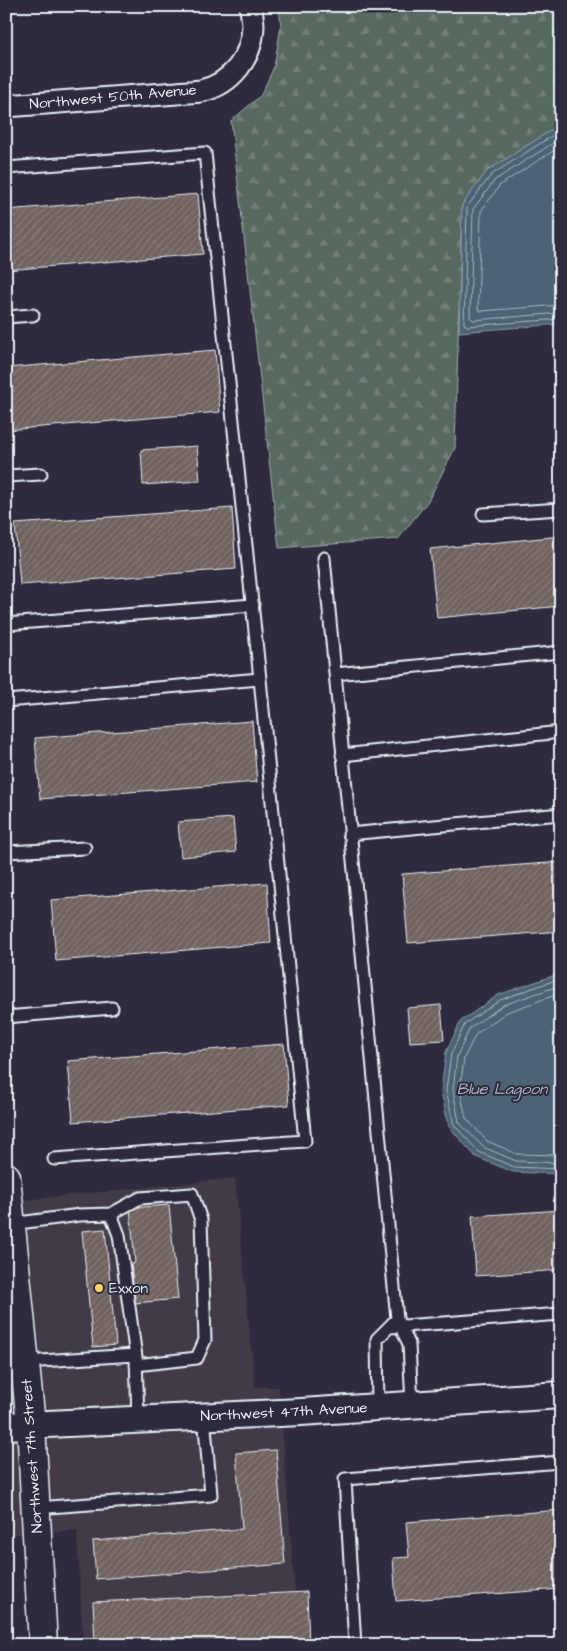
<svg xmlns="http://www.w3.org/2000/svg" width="567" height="1651" viewBox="0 0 567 1651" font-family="'Architects Daughter',sans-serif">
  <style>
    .built { fill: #423b47 }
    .forest { fill: url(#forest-firs); stroke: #a0adac }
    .water { fill: #4b6374; stroke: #8a9ca9 }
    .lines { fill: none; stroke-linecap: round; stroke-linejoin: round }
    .shore { stroke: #a9b8c3; stroke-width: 1 }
    .building { fill: url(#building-hatch); stroke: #e8f1f8 }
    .service-casing { stroke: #e8f1f8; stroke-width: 15 }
    .minor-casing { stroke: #e8f1f8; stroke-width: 25 }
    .tertiary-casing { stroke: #e8f1f8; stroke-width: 30 }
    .secondary-casing { stroke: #e8f1f8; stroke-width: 31 }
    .service { stroke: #2f2a3d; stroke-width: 11 }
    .minor { stroke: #2f2a3d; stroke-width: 21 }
    .tertiary { stroke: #2f2a3d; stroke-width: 26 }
    .secondary { stroke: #2f2a3d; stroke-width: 28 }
    .poi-dot { fill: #ffd166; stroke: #2f2a3d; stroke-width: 2 }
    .labels { text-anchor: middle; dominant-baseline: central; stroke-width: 4; stroke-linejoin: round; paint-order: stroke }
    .street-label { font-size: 15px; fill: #e8f1f8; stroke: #2f2a3d }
    .poi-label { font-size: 15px; fill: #e8f1f8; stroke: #2f2a3d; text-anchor: start }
    .water-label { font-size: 16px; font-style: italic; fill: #a9b8c3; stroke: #2f2a3d }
  </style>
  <defs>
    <pattern id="forest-firs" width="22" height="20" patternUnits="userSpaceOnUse" patternTransform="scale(1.25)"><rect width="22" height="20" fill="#586961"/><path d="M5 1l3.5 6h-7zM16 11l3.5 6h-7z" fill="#707f78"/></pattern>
    <pattern id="building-hatch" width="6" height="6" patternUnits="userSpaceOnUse" patternTransform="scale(1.25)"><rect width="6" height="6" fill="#70635f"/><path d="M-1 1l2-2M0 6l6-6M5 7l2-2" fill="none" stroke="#847a77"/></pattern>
  </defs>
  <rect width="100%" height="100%" fill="#2f2a3d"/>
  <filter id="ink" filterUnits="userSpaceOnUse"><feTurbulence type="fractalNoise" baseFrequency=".02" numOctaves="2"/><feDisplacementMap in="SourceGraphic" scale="10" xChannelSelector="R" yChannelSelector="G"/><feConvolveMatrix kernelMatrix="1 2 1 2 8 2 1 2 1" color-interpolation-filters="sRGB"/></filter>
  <g filter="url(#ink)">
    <!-- built -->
    <path class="built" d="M 235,1178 L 255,1387 L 279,1387 L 299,1645 L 83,1645 L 77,1530 L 6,1535 L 6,1202 Z"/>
    <!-- forest -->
    <path class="forest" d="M 279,6 L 561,6 L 561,124 L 487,171 L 462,205 L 455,448 L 428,501 L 398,539 L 279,548 L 231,121 L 261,95 L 274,67 L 281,26 Z"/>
    <!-- water -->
    <path class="water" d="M 561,124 L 561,324 L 459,332 L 462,205 L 487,171 Z
      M 561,973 L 561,1174 L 513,1172 L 476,1157 L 449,1127 L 441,1091 L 446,1052 L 461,1021 L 498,995 Z"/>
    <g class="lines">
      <!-- shore -->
      <path class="shore" d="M 561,130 L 491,175 L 467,207 L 464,324 L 467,326 L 561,319
        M 561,138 L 495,180 L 473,209 L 470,317 L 473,320 L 561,313
        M 561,146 L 500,185 L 481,211 L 478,309 L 481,311 L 561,305
        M 561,978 L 500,1000 L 465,1024 L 451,1054 L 446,1090 L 454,1125 L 479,1152 L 514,1167 L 561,1169
        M 561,985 L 503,1005 L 470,1028 L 457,1056 L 453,1090 L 459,1122 L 483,1147 L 516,1161 L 561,1163
        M 561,993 L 507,1012 L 476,1034 L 464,1058 L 460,1090 L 466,1118 L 487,1141 L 517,1154 L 561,1155"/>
    </g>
    <!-- building -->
    <path class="building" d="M 198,194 L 203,254 L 6,270 L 6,210 Z
      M 215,350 L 220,412 L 6,430 L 6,368 Z
      M 197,446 L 200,481 L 143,485 L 141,450 Z
      M 232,508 L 236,569 L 20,585 L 15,524 Z
      M 561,536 L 561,606 L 437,618 L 430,549 Z
      M 252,721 L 257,782 L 40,799 L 35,738 Z
      M 233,818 L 236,852 L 181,857 L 178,822 Z
      M 561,862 L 561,931 L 408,943 L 402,874 Z
      M 267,883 L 271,943 L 56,961 L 51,900 Z
      M 441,1005 L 444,1040 L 410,1042 L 407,1008 Z
      M 284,1044 L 289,1105 L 73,1122 L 68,1061 Z
      M 169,1205 L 178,1299 L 135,1303 L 131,1264 L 135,1263 L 130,1208 Z
      M 561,1210 L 561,1270 L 476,1276 L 472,1216 Z
      M 105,1229 L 116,1345 L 93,1347 L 82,1231 Z
      M 276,1450 L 285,1564 L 96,1579 L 93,1541 L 242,1529 L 236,1453 Z
      M 561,1510 L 561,1589 L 396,1601 L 393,1558 L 409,1557 L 406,1522 Z
      M 307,1592 L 309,1645 L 120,1645 L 120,1641 L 95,1642 L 93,1602 Z"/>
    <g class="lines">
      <!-- service casing -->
      <g class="service-casing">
        <path id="service" d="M 6,168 L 205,153 L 260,679 L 305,1141 L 54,1159
          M 6,317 L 33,315
          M 6,476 L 41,474
          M 483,514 L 561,509
          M 324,558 L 397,1319 L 409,1344 L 412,1405
          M 6,624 L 253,605
          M 335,674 L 561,652
          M 6,701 L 260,679
          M 342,755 L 561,732
          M 349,834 L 561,814
          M 6,852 L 85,848
          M 6,1017 L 112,1008
          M 111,1214 L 140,1198 L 192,1194 L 201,1220 L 205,1340 L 197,1358 L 136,1365
          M 11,1224 L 80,1215 L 111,1214 L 119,1235 L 136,1357 L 138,1419
          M 390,1327 L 561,1314
          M 25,1362 L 135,1355
          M 378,1407 L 377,1339 L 394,1322
          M 36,1508 L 211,1495 L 204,1416
          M 355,1645 L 345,1479 L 561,1462"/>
      </g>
      <!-- minor casing -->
      <g class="minor-casing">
        <path id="minor" d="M 6,106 L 177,93 C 185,92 193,92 201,91 C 232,84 252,57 253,26 C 253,19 251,13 251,6"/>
      </g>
      <!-- tertiary casing -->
      <g class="tertiary-casing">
        <path id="tertiary" d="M 6,1426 L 301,1412 L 561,1395"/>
      </g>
      <!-- secondary casing -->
      <g class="secondary-casing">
        <path id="secondary" d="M 6,1177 L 31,1424 L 43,1645"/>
      </g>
      <!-- service -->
      <use href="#service" class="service"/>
      <!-- minor -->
      <use href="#minor" class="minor"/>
      <!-- tertiary -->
      <use href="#tertiary" class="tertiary"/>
      <!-- secondary -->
      <use href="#secondary" class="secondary"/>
    </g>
  </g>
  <!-- markers -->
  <circle class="poi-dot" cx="99" cy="1288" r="5"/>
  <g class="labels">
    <!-- street labels -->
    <g class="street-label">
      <text transform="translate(113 97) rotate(-5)">Northwest 50th Avenue</text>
      <text transform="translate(284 1412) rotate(-3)">Northwest 47th Avenue</text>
      <text transform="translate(32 1456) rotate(-94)">Northwest 7th Street</text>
    </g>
    <!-- poi labels -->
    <g class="poi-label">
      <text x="109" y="1288">Exxon</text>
    </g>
    <!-- water labels -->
    <g class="water-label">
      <text x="502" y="1089">Blue Lagoon</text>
    </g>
  </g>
  <!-- margin -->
  <rect width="567" height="1651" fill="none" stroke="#2f2a3d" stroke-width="25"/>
  <rect x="12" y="12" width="542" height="1626" fill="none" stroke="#e8f1f8" stroke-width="2" filter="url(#ink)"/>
</svg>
